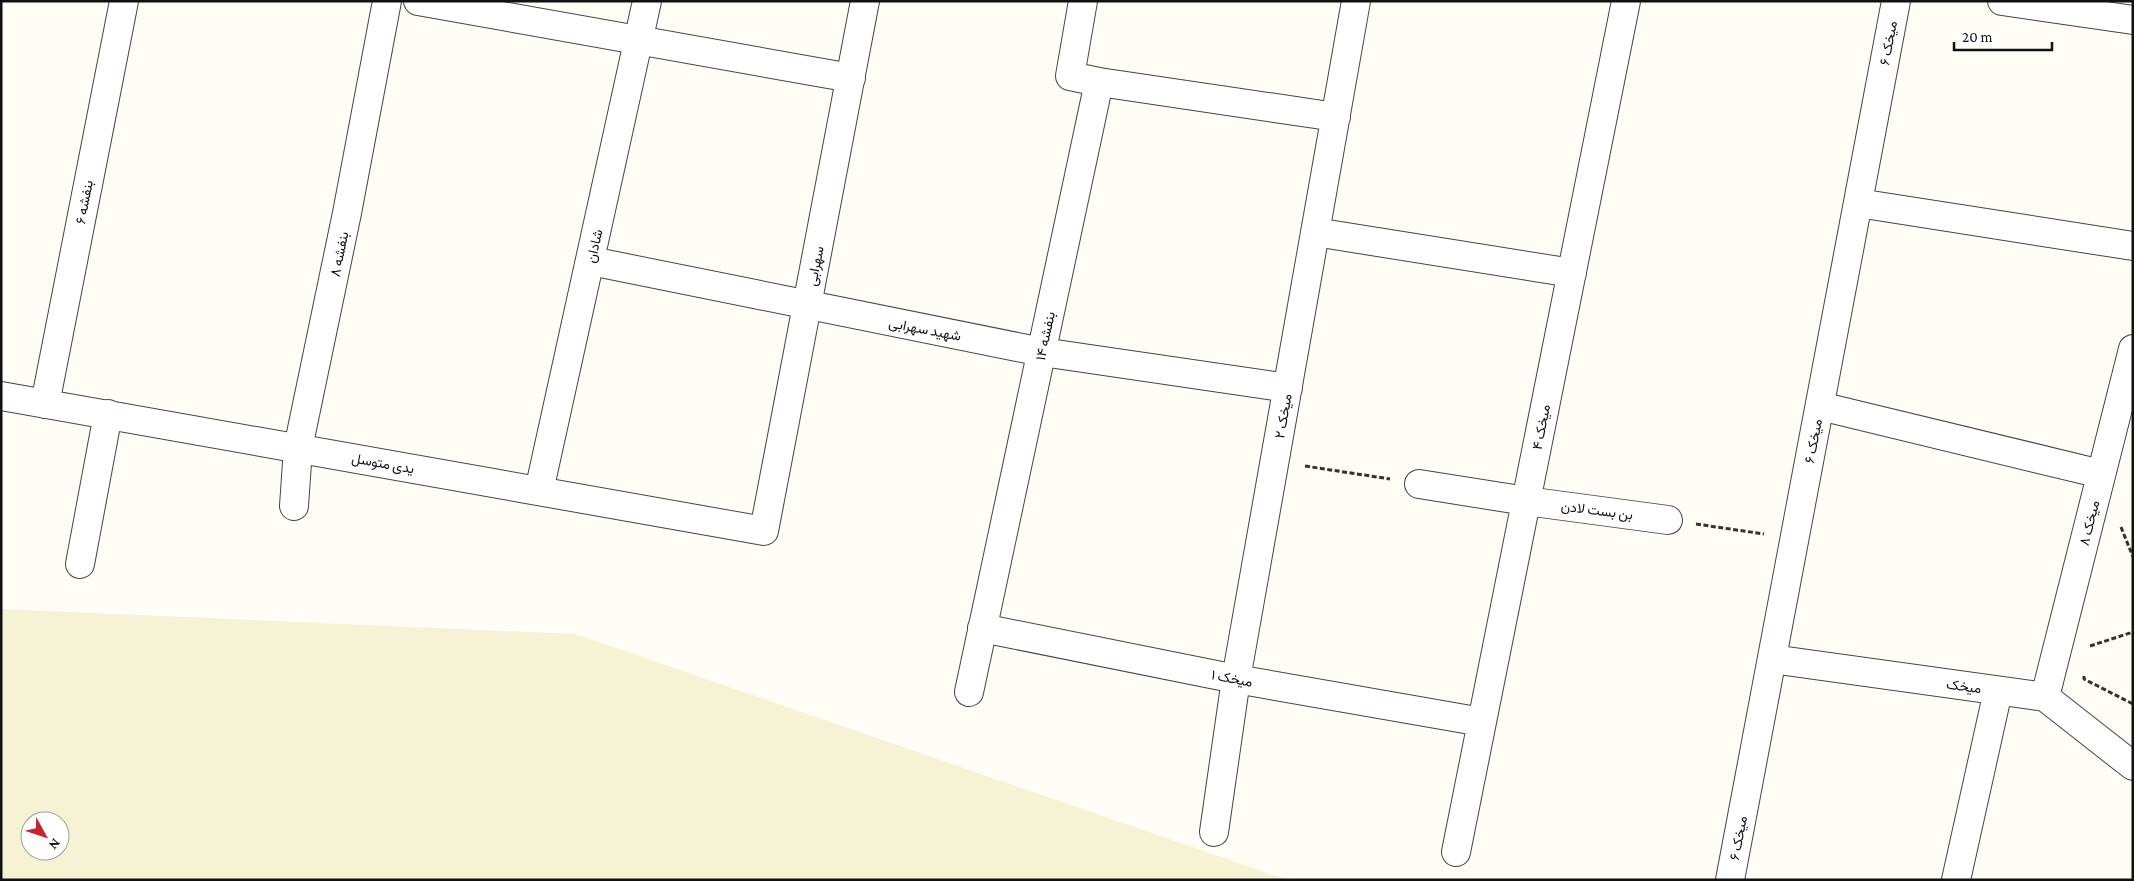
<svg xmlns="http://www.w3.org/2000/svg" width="2134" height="881" viewBox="0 0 2134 881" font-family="'Crimson Pro',Vazirmatn,serif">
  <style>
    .farmland { fill: #f6f3d4; fill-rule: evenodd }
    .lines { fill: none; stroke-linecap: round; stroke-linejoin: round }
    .minor-casing { stroke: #444; stroke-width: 30 }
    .path { stroke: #333; stroke-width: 3; stroke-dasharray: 5 2.5; stroke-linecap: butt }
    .minor { stroke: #fff; stroke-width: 28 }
    .labels { text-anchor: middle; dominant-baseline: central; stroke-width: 5; stroke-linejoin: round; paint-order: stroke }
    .street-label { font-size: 14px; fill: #111; stroke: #fff }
  </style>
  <rect width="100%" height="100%" fill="#fffdf5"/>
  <!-- farmland -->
  <path class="farmland" d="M 1,609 L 576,634 L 1288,880 L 1,880 ZM 30,821 L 60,821 L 60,851 L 30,851 Z"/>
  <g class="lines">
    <!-- minor casing -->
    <g class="minor-casing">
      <path id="minor" d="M 418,1 L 851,78
        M 2002,1 L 2133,20
        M 1099,82 L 1336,117
        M 1858,203 L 2133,246
        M 1315,232 L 1572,273
        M 591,261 L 1042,352 L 1288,388
        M 1,396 L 764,531 L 865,1
        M 45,404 L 124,1
        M 1820,406 L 2101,474
        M 1419,484 L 1526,501 L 1668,520
        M 539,491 L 647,1
        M 294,506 L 298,448 L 347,213 L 387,1
        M 80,564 L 108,414
        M 982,628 L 1236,679 L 1482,722
        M 1772,659 L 2045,697 L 2133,766
        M 969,692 L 1099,82 L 1070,76 L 1083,1
        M 2045,697 L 2133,349
        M 1214,832 L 1236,679 L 1356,1
        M 1456,852 L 1626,1
        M 1730,880 L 1896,1
        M 1956,880 L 1998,691"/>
    </g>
    <!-- path -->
    <path class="path" d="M 1305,466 L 1390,479
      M 1696,524 L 1764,534
      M 2121,527 L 2133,557
      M 2090,646 L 2133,632
      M 2084,676 L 2084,679 L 2133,704"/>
    <!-- minor -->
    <use href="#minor" class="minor"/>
  </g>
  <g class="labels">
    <!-- street labels -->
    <g class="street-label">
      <text transform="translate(1888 43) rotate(-79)">میخک ۶</text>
      <text transform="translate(84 202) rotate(-79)">بنفشه ۶</text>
      <text transform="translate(594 246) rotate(-77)">شادان</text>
      <text transform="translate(339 254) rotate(-78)">بنفشه ۸</text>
      <text transform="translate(815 266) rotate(-79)">سهرابی</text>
      <text transform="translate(925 329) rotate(11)">شهید سهرابی</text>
      <text transform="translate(1045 336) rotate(-78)">بنفشه ۱۴</text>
      <text transform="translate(1283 416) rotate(-80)">میخک ۲</text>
      <text transform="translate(1541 427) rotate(-79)">میخک ۴</text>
      <text transform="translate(1813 441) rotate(-79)">میخک ۶</text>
      <text transform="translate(383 463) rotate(10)">یدی متوسل</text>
      <text transform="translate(1597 510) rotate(7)">بن بست لادن</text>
      <text transform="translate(2089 523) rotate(-76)">میخک ۸</text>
      <text transform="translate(1232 678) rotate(11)">میخک ۱</text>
      <text transform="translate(1964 686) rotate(8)">میخک</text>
      <text transform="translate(1738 838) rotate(-79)">میخک ۶</text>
    </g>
  </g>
  <!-- border -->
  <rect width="2134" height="881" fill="none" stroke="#111111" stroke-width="5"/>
  <!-- north arrow -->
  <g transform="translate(45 836) rotate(130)"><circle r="24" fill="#ffffff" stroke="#a0a0a0"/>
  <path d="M0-4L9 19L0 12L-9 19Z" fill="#c4262e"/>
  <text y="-8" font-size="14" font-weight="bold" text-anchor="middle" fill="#111111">N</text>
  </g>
  <!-- scale -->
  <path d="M1954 42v8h98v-8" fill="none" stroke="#111111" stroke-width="2.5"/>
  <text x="1962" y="42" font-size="15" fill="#111111" stroke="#ffffff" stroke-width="4" paint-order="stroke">20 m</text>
</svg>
